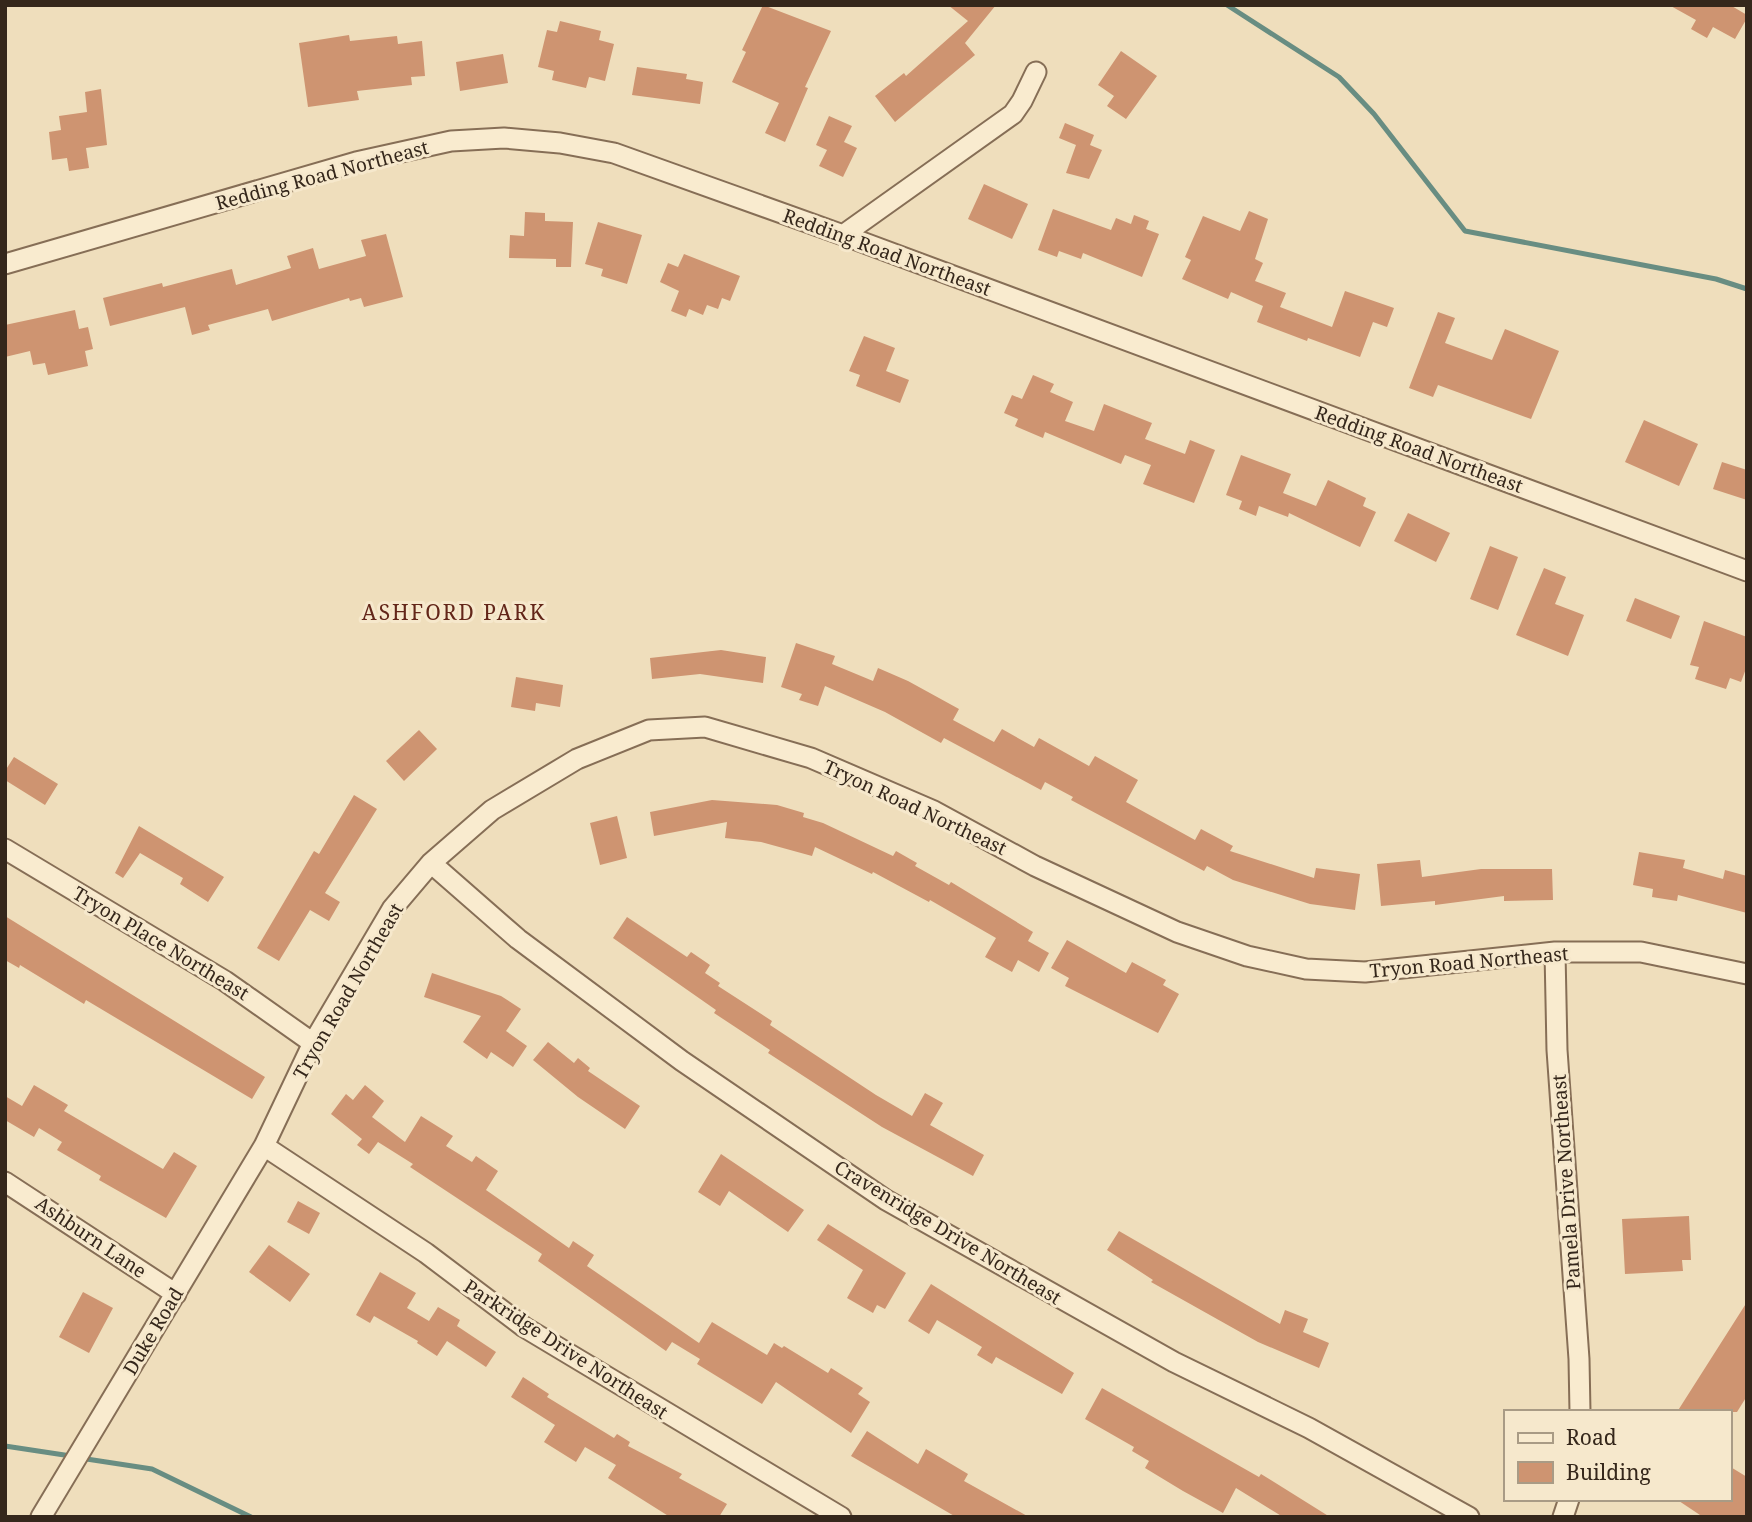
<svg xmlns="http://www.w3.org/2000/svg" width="1752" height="1522" viewBox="0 0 1752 1522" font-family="'Noto Serif',serif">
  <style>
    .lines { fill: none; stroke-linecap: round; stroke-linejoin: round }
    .stream { stroke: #688d82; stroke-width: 5 }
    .building { fill: #ce9471 }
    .minor-casing { stroke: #866e56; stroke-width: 23 }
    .minor { stroke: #f9ebcf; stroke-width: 19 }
    .labels { text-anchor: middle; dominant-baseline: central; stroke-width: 6; stroke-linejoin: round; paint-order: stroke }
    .street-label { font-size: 19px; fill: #35271b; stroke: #f6e8cc }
    .neighbourhood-label { font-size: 21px; letter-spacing: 2px; fill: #632619; stroke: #f6e8cc }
  </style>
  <rect width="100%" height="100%" fill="#efdebc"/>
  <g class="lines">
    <!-- stream -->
    <path class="stream" d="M 1227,5 L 1339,77 L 1374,114 L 1465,231 L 1716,279 L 1747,289
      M 5,1446 L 71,1456
      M 80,1458 L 152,1469 L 251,1517"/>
  </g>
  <!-- building -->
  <path class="building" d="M 763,5 L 831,31 L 805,87 L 808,88 L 785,142 L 765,133 L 779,103 L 732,82 L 746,52 L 742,50 Z
    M 948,5 L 996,5 L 965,43 L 975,55 L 895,122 L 875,96 L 904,73 L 906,76 L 968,21 Z
    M 1669,5 L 1730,5 L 1747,15 L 1747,18 L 1735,39 L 1713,27 L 1707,38 L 1691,29 L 1696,20 Z
    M 560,21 L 601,31 L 599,40 L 614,44 L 605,81 L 589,77 L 586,88 L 552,80 L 554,71 L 538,67 L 547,30 L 557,32 Z
    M 349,35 L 350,41 L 397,36 L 398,44 L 422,41 L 425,76 L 411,77 L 412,85 L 357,91 L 359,100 L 308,107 L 299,43 Z
    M 1121,51 L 1157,76 L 1126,119 L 1107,106 L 1114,96 L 1098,85 Z
    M 503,54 L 508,83 L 460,91 L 456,62 Z
    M 637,67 L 687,74 L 686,79 L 703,82 L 700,104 L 632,95 Z
    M 101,89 L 107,145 L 86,148 L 89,168 L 69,171 L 67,158 L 52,160 L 49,132 L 61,130 L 59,116 L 87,112 L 85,92 Z
    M 829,116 L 852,126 L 844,142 L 857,148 L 843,177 L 819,166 L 827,150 L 816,145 Z
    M 1065,123 L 1094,135 L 1090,145 L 1102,150 L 1089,179 L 1066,173 L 1076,145 L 1059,138 Z
    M 984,184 L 1028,204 L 1012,239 L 968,219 Z
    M 1053,209 L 1111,230 L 1116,218 L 1131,224 L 1134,215 L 1149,221 L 1146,229 L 1159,234 L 1142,277 L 1083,253 L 1081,259 L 1059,251 L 1057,257 L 1038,250 Z
    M 1249,211 L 1268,219 L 1255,259 L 1263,263 L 1255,281 L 1286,293 L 1280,307 L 1332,327 L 1345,291 L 1394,308 L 1387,327 L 1373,322 L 1360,357 L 1308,338 L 1307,341 L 1257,322 L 1263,306 L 1231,292 L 1228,299 L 1182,279 L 1191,260 L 1185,257 L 1203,216 L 1240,231 Z
    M 525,212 L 545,213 L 545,221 L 573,222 L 571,267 L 556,267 L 556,259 L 509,258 L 510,235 L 524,236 Z
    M 598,222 L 642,235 L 627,284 L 601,276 L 603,269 L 585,264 Z
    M 386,234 L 403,297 L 364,307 L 361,298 L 350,301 L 349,298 L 272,321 L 268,309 L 208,325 L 210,330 L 192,335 L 185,307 L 110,326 L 103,298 L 162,283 L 163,287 L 232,269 L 236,285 L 291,268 L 287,256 L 313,248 L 319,269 L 366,256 L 361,240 Z
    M 684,254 L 740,276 L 730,301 L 722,298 L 718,309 L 707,305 L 703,315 L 689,309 L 686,317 L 671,311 L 679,291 L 660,282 L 668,263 L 678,267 Z
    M 75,310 L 79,329 L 88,327 L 93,349 L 85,351 L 88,366 L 48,375 L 45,363 L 33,365 L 30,351 L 5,357 L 5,325 Z
    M 1438,312 L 1455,318 L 1445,343 L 1492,360 L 1505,329 L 1559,351 L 1531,419 L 1438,385 L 1433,397 L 1409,388 Z
    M 864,336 L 895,348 L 886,371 L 909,380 L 900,403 L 856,386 L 860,375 L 849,371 Z
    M 1033,375 L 1054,384 L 1050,392 L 1073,402 L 1065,421 L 1094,431 L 1104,404 L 1152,423 L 1145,439 L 1185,454 L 1190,440 L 1215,450 L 1194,503 L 1143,484 L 1151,465 L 1125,455 L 1121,464 L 1045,432 L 1043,438 L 1015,426 L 1018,419 L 1004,413 L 1012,395 L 1022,399 Z
    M 1644,420 L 1698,444 L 1679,486 L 1625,462 Z
    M 1241,455 L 1291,474 L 1283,493 L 1316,506 L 1328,480 L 1366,498 L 1363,506 L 1376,512 L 1360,547 L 1289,513 L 1288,517 L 1259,506 L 1256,516 L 1239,509 L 1242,501 L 1226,495 Z
    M 1722,462 L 1747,470 L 1747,500 L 1713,489 Z
    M 1408,513 L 1450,533 L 1436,562 L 1394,541 Z
    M 1490,546 L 1518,557 L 1498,610 L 1470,599 Z
    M 1544,568 L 1566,577 L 1555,604 L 1584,615 L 1568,656 L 1516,635 Z
    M 1635,598 L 1680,616 L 1671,639 L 1626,621 Z
    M 1704,621 L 1747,637 L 1747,666 L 1741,682 L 1730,678 L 1726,689 L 1695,679 L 1699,667 L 1690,665 Z
    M 796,643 L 835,656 L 832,664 L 873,681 L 878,668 L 908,681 L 959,709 L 953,720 L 994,742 L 1002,729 L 1034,747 L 1039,738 L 1089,766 L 1095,756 L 1138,780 L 1126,802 L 1195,840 L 1201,829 L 1233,846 L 1230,851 L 1314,878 L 1316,868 L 1360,874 L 1355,910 L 1310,904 L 1233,880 L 1207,866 L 1204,871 L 1071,800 L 1073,797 L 1045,782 L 1041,790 L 944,738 L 941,743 L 885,712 L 825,686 L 818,706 L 799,700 L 802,694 L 781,687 Z
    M 721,650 L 766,657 L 763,683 L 700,674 L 652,679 L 650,658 Z
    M 516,677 L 563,685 L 560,707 L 536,703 L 535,711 L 511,707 Z
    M 419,730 L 437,749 L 404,781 L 386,761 Z
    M 14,757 L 58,784 L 45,805 L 5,780 L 5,771 Z
    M 354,795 L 377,809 L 325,893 L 340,902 L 329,921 L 310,910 L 279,961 L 257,948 L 314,851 L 319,854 Z
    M 712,800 L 777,805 L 804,813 L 803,817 L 823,823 L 893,856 L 896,851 L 917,863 L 915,866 L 949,885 L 951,882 L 1033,932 L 1028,941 L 1049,953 L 1039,972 L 1018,960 L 1012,972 L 985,957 L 996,938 L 930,900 L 929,902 L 873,872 L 872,874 L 815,847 L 812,856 L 761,842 L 725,838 L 727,822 L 654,836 L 650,812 Z
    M 617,816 L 627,858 L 600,865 L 590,823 Z
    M 139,826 L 224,877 L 208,902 L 180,884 L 183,878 L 140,853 L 123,878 L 115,873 Z
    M 1639,852 L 1685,860 L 1683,868 L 1723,879 L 1725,870 L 1747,876 L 1747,913 L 1678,895 L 1677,901 L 1652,897 L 1653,889 L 1633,885 Z
    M 1420,860 L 1422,877 L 1481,869 L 1552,869 L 1553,900 L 1504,901 L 1504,896 L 1435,905 L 1435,901 L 1381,906 L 1377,864 Z
    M 5,916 L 265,1077 L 252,1099 L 86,1000 L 84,1004 L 20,965 L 19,968 L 5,960 Z
    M 627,917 L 687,957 L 691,952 L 710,965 L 705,973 L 720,983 L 718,986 L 772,1021 L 770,1025 L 876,1095 L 912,1116 L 925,1093 L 943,1103 L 930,1125 L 984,1155 L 973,1176 L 882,1127 L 768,1053 L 770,1050 L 714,1013 L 716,1010 L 613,938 Z
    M 1067,940 L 1126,973 L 1132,962 L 1166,980 L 1163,985 L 1179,994 L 1158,1033 L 1065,986 L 1069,978 L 1051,968 Z
    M 432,973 L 501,996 L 521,1009 L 506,1031 L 527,1046 L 513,1067 L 491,1052 L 487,1059 L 463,1042 L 481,1016 L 424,997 Z
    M 548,1042 L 574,1063 L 578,1058 L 590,1068 L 588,1071 L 640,1106 L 625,1129 L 578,1097 L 533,1060 Z
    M 34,1085 L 68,1105 L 64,1111 L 163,1169 L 174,1152 L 197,1166 L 166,1218 L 99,1180 L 101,1176 L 57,1150 L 62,1142 L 39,1128 L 34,1137 L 5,1120 L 5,1096 L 22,1106 Z
    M 365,1085 L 384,1101 L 372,1117 L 405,1142 L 421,1116 L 453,1136 L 446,1146 L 472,1162 L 476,1156 L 498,1171 L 486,1190 L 569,1248 L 573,1241 L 594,1255 L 587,1266 L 699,1343 L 712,1322 L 767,1355 L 774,1343 L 782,1348 L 784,1346 L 828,1373 L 831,1368 L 863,1388 L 858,1394 L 870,1402 L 851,1433 L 776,1382 L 762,1404 L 697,1364 L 700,1359 L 672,1342 L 666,1351 L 538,1261 L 542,1254 L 410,1167 L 413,1164 L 378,1142 L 369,1154 L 357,1145 L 362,1139 L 331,1114 L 346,1094 L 353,1100 Z
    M 721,1154 L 804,1210 L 788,1232 L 729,1191 L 720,1206 L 698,1192 Z
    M 298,1201 L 320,1213 L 309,1234 L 287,1222 Z
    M 1689,1216 L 1691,1260 L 1682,1260 L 1683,1271 L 1625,1274 L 1622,1219 Z
    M 828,1224 L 906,1273 L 885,1309 L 877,1305 L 873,1313 L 847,1298 L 863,1270 L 817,1240 Z
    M 1119,1231 L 1280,1324 L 1285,1310 L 1308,1319 L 1303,1332 L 1329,1343 L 1319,1368 L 1258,1342 L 1151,1282 L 1153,1280 L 1107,1250 Z
    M 269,1245 L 310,1274 L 290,1302 L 249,1272 Z
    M 380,1272 L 416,1293 L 407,1308 L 429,1321 L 438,1307 L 460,1320 L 457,1326 L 496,1352 L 486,1367 L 447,1341 L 437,1356 L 417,1343 L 418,1341 L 374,1316 L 370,1323 L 356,1315 Z
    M 931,1284 L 1074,1373 L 1062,1394 L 996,1357 L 992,1364 L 977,1355 L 982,1347 L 937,1320 L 929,1334 L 908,1321 Z
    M 83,1292 L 113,1308 L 89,1353 L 59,1337 Z
    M 1747,1302 L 1747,1396 L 1737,1412 L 1677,1412 Z
    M 523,1377 L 549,1394 L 547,1397 L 614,1438 L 617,1434 L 630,1442 L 628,1446 L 682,1474 L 679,1478 L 727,1504 L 719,1517 L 670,1517 L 608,1478 L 616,1465 L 585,1447 L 576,1462 L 544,1442 L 555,1425 L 511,1397 Z
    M 1102,1388 L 1259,1477 L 1261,1474 L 1330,1517 L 1283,1517 L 1236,1488 L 1223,1513 L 1183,1491 L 1145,1468 L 1149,1461 L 1132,1451 L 1134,1447 L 1085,1419 Z
    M 867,1431 L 918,1464 L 926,1449 L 968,1474 L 964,1481 L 1029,1517 L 956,1517 L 851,1456 Z
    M 1729,1466 L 1747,1477 L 1747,1517 L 1703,1517 L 1676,1499 L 1729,1499 Z"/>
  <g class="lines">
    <!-- minor casing -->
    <g class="minor-casing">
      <path id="minor" d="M 843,235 L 1013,114 L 1022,101 L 1036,72
        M 5,264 L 356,162 L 451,141 L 504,138 L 560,143 L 614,153 L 843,235 L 1747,571
        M 5,849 L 225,981 L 313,1043
        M 431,863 L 518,939 L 682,1061 L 886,1200 L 1174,1362 L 1309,1428 L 1469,1517
        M 1555,952 L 1557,1050 L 1579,1359 L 1580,1412
        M 264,1146 L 426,1253 L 524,1327 L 841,1517
        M 5,1182 L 176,1294
        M 41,1517 L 264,1146 L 313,1043 L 392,909 L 431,863 L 492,810 L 577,759 L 649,730 L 705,727 L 811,758 L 934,811 L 1035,866 L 1177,932 L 1247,956 L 1306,969 L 1365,972 L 1555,952 L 1641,952 L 1747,974
        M 1563,1517 L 1569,1499"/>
    </g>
    <!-- minor -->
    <use href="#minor" class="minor"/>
  </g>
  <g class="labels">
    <!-- street labels -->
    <g class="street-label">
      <text transform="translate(322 175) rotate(-15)">Redding Road Northeast</text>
      <text transform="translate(887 252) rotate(20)">Redding Road Northeast</text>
      <text transform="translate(1419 449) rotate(20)">Redding Road Northeast</text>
      <text transform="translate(915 807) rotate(25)">Tryon Road Northeast</text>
      <text transform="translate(161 943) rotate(31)">Tryon Place Northeast</text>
      <text transform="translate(1469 962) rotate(-5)">Tryon Road Northeast</text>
      <text transform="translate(348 991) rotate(-60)">Tryon Road Northeast</text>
      <text transform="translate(1566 1182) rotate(-94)">Pamela Drive Northeast</text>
      <text transform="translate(948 1232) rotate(31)">Cravenridge Drive Northeast</text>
      <text transform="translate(91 1237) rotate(34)">Ashburn Lane</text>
      <text transform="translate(153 1331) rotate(-59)">Duke Road</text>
      <text transform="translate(566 1349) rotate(33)">Parkridge Drive Northeast</text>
    </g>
    <!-- neighbourhood labels -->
    <g class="neighbourhood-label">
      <text x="454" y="612">ASHFORD PARK</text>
    </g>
  </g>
  <!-- border -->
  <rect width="1752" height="1522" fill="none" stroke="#35271b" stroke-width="14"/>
  <!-- legend -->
  <rect x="1504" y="1410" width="228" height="91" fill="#f6e8cc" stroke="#a99b85" stroke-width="2"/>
  <rect x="1518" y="1433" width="35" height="10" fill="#f9ebcf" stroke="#a99b85" stroke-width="2"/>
  <text x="1566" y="1445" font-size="21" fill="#35271b">Road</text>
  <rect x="1518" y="1462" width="35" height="21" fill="#ce9471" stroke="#a99b85" stroke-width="2"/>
  <text x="1566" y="1480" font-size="21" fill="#35271b">Building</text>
</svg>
